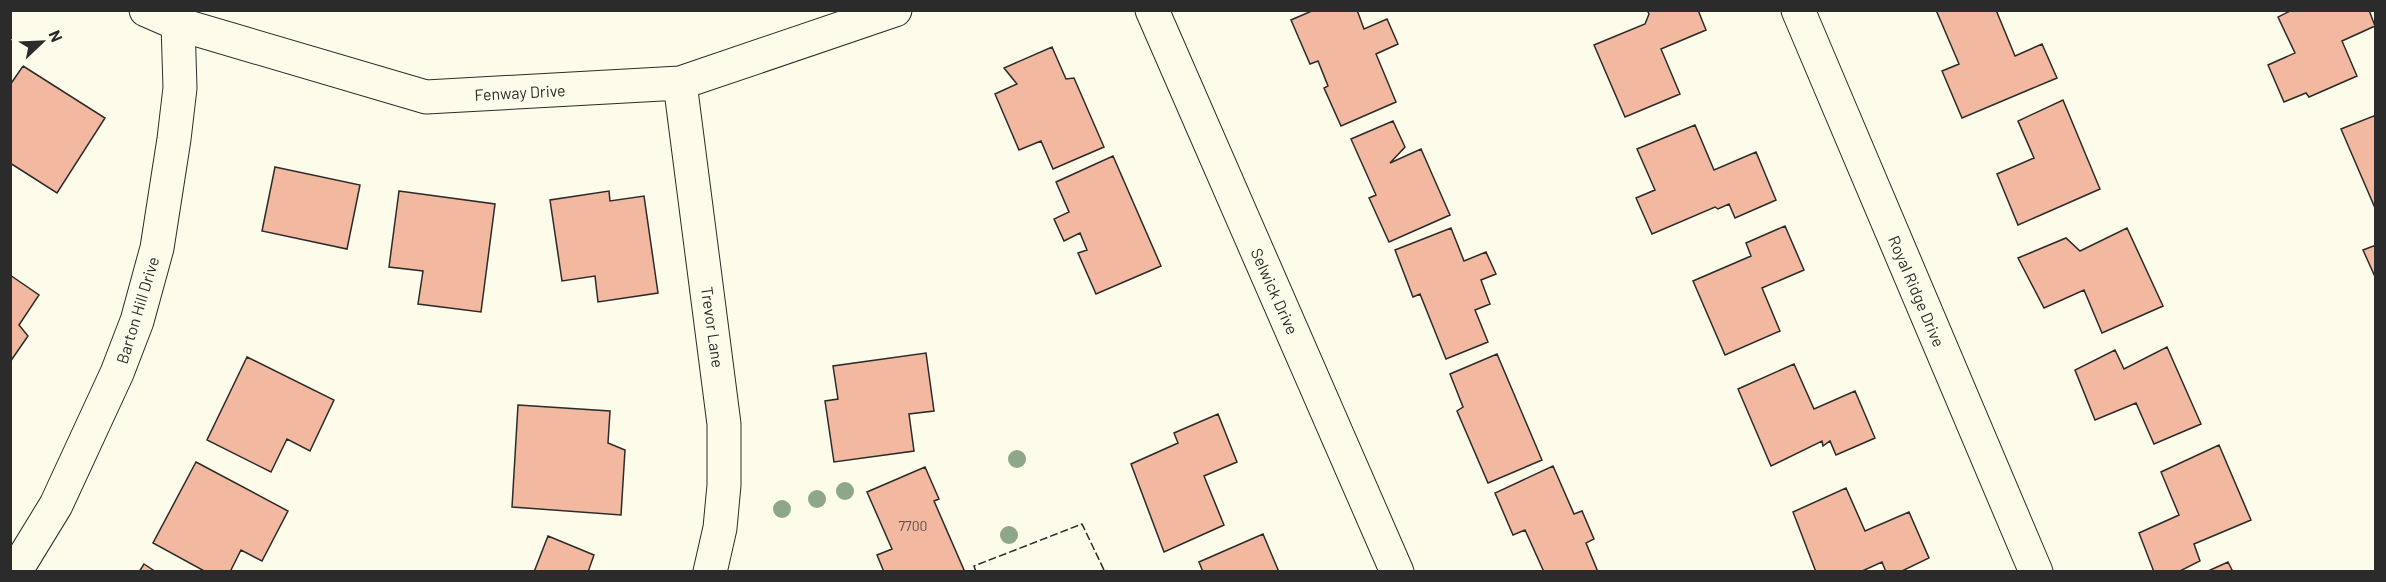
<svg xmlns="http://www.w3.org/2000/svg" width="2386" height="582" viewBox="0 0 2386 582" font-family="Barlow,sans-serif">
  <style>
    .building { fill: #f2b8a0; stroke: #2b2b2b; stroke-width: 1.5 }
    .lines { fill: none; stroke-linecap: round; stroke-linejoin: round }
    .minor-casing { stroke: #2b2b2b; stroke-width: 35 }
    .minor { stroke: #fdfbea; stroke-width: 33 }
    .fence { stroke: #2b2b2b; stroke-width: 1.5; stroke-dasharray: 8 3; stroke-linecap: butt }
    .tree { fill: #8ea78a }
    .labels { text-anchor: middle; dominant-baseline: central; stroke-width: 4.5; stroke-linejoin: round; paint-order: stroke }
    .number-label { font-size: 14px; fill: #5d4e48 }
    .street-label { font-size: 16px; fill: #2b2b2b; stroke: #fdfbea }
  </style>
  <rect width="100%" height="100%" fill="#fdfbea"/>
  <!-- building -->
  <path class="building" d="M 1314,10 L 1357,10 L 1364,29 L 1387,19 L 1398,44 L 1376,54 L 1396,102 L 1341,126 L 1324,88 L 1328,86 L 1318,61 L 1310,64 L 1291,20 Z
    M 1647,10 L 1698,10 L 1706,30 L 1661,49 L 1680,94 L 1625,117 L 1594,45 L 1645,24 L 1649,14 Z
    M 1936,10 L 1996,10 L 2015,56 L 2042,44 L 2057,78 L 1962,118 L 1942,71 L 1959,64 Z
    M 2292,10 L 2369,10 L 2375,26 L 2342,41 L 2357,76 L 2309,97 L 2306,93 L 2284,102 L 2268,65 L 2295,53 L 2278,17 Z
    M 1052,47 L 1066,79 L 1074,78 L 1104,147 L 1053,169 L 1041,141 L 1019,150 L 995,94 L 1017,84 L 1004,68 Z
    M 23,66 L 105,118 L 57,193 L 10,163 L 10,85 Z
    M 2063,100 L 2100,189 L 2018,225 L 1997,174 L 2034,158 L 2018,121 Z
    M 2376,115 L 2376,208 L 2375,208 L 2341,129 Z
    M 1393,121 L 1405,147 L 1390,163 L 1421,149 L 1450,215 L 1389,242 L 1369,198 L 1376,195 L 1351,139 Z
    M 1695,125 L 1714,170 L 1756,152 L 1776,200 L 1735,218 L 1729,204 L 1718,209 L 1715,207 L 1652,234 L 1636,198 L 1655,190 L 1637,149 Z
    M 1113,156 L 1161,266 L 1096,294 L 1078,253 L 1087,250 L 1080,233 L 1064,241 L 1054,219 L 1069,212 L 1056,182 Z
    M 275,167 L 360,185 L 347,249 L 262,231 Z
    M 399,191 L 495,204 L 481,312 L 418,304 L 423,271 L 389,267 Z
    M 609,191 L 610,201 L 644,196 L 658,293 L 598,302 L 595,276 L 562,281 L 550,200 Z
    M 1785,226 L 1804,270 L 1762,288 L 1780,331 L 1725,355 L 1693,281 L 1751,256 L 1746,243 Z
    M 1451,228 L 1464,261 L 1486,252 L 1496,274 L 1481,280 L 1490,304 L 1475,310 L 1488,342 L 1446,359 L 1420,294 L 1413,297 L 1395,250 Z
    M 2127,228 L 2163,306 L 2102,333 L 2084,290 L 2044,308 L 2018,258 L 2066,238 L 2080,251 Z
    M 2376,245 L 2376,279 L 2363,250 Z
    M 10,275 L 39,295 L 19,325 L 28,336 L 10,362 Z
    M 2167,347 L 2201,424 L 2154,444 L 2136,403 L 2095,420 L 2075,370 L 2115,350 L 2124,369 Z
    M 926,353 L 934,411 L 909,414 L 914,451 L 834,462 L 825,401 L 838,399 L 833,366 Z
    M 1497,354 L 1542,460 L 1488,483 L 1457,411 L 1463,407 L 1450,374 Z
    M 247,357 L 334,400 L 310,451 L 287,439 L 271,472 L 207,440 Z
    M 1794,364 L 1814,409 L 1855,391 L 1875,438 L 1836,455 L 1830,441 L 1823,446 L 1822,441 L 1771,466 L 1738,389 Z
    M 518,405 L 610,411 L 608,443 L 625,450 L 621,515 L 512,507 Z
    M 1218,414 L 1237,462 L 1204,476 L 1224,525 L 1164,552 L 1131,464 L 1178,443 L 1174,433 Z
    M 2219,445 L 2251,520 L 2194,544 L 2200,561 L 2178,572 L 2154,572 L 2139,533 L 2179,515 L 2161,472 Z
    M 196,462 L 288,511 L 262,561 L 241,550 L 230,572 L 206,572 L 153,543 Z
    M 1553,466 L 1574,514 L 1582,511 L 1594,539 L 1586,543 L 1598,572 L 1544,572 L 1525,530 L 1513,535 L 1495,493 Z
    M 925,467 L 939,499 L 934,501 L 964,570 L 960,572 L 884,572 L 877,555 L 892,549 L 867,492 Z
    M 1846,488 L 1865,531 L 1909,512 L 1929,558 L 1900,572 L 1886,572 L 1882,562 L 1860,572 L 1816,572 L 1793,512 Z
    M 1263,534 L 1279,572 L 1203,572 L 1199,562 Z
    M 548,536 L 594,555 L 588,572 L 534,572 Z
    M 2228,562 L 2233,572 L 2206,572 Z
    M 144,564 L 156,572 L 139,572 Z"/>
  <g class="lines">
    <!-- minor casing -->
    <g class="minor-casing">
      <path id="minor" d="M 146,10 L 178,24 L 426,97 L 680,83 L 895,10
        M 1152,10 L 1397,572
        M 1798,10 L 2036,572
        M 680,83 L 724,424 L 724,485 L 720,528 L 710,572
        M 15,572 L 56,505 L 117,373 L 137,321 L 157,248 L 174,139 L 180,88 L 178,24"/>
    </g>
    <!-- minor -->
    <use href="#minor" class="minor"/>
    <!-- fence -->
    <path class="fence" d="M 976,572 L 974,566 L 1082,524 L 1105,572"/>
  </g>
  <!-- trees -->
  <g class="tree">
    <circle cx="1017" cy="459" r="9"/>
    <circle cx="845" cy="491" r="9"/>
    <circle cx="817" cy="499" r="9"/>
    <circle cx="782" cy="509" r="9"/>
    <circle cx="1009" cy="535" r="9"/>
  </g>
  <g class="labels">
    <!-- number labels -->
    <g class="number-label">
      <text x="913" y="525">7700</text>
    </g>
    <!-- street labels -->
    <g class="street-label">
      <text transform="translate(520 92) rotate(-3)">Fenway Drive</text>
      <text transform="translate(1275 291) rotate(66)">Selwick Drive</text>
      <text transform="translate(1917 291) rotate(67)">Royal Ridge Drive</text>
      <text transform="translate(137 310) rotate(-73)">Barton Hill Drive</text>
      <text transform="translate(713 327) rotate(82)">Trevor Lane</text>
    </g>
  </g>
  <!-- border -->
  <rect width="2386" height="582" fill="none" stroke="#2b2b2b" stroke-width="24"/>
  <!-- north arrow -->
  <g transform="translate(42 42) rotate(67)" stroke="#fdfbea" stroke-width="4.5" paint-order="stroke">
  <path d="M0-4.5L10 22L0 15L-10 22Z" fill="#2b2b2b"/>
  <text y="-9" font-size="16" font-weight="bold" text-anchor="middle" fill="#2b2b2b">N</text>
  </g>
</svg>
